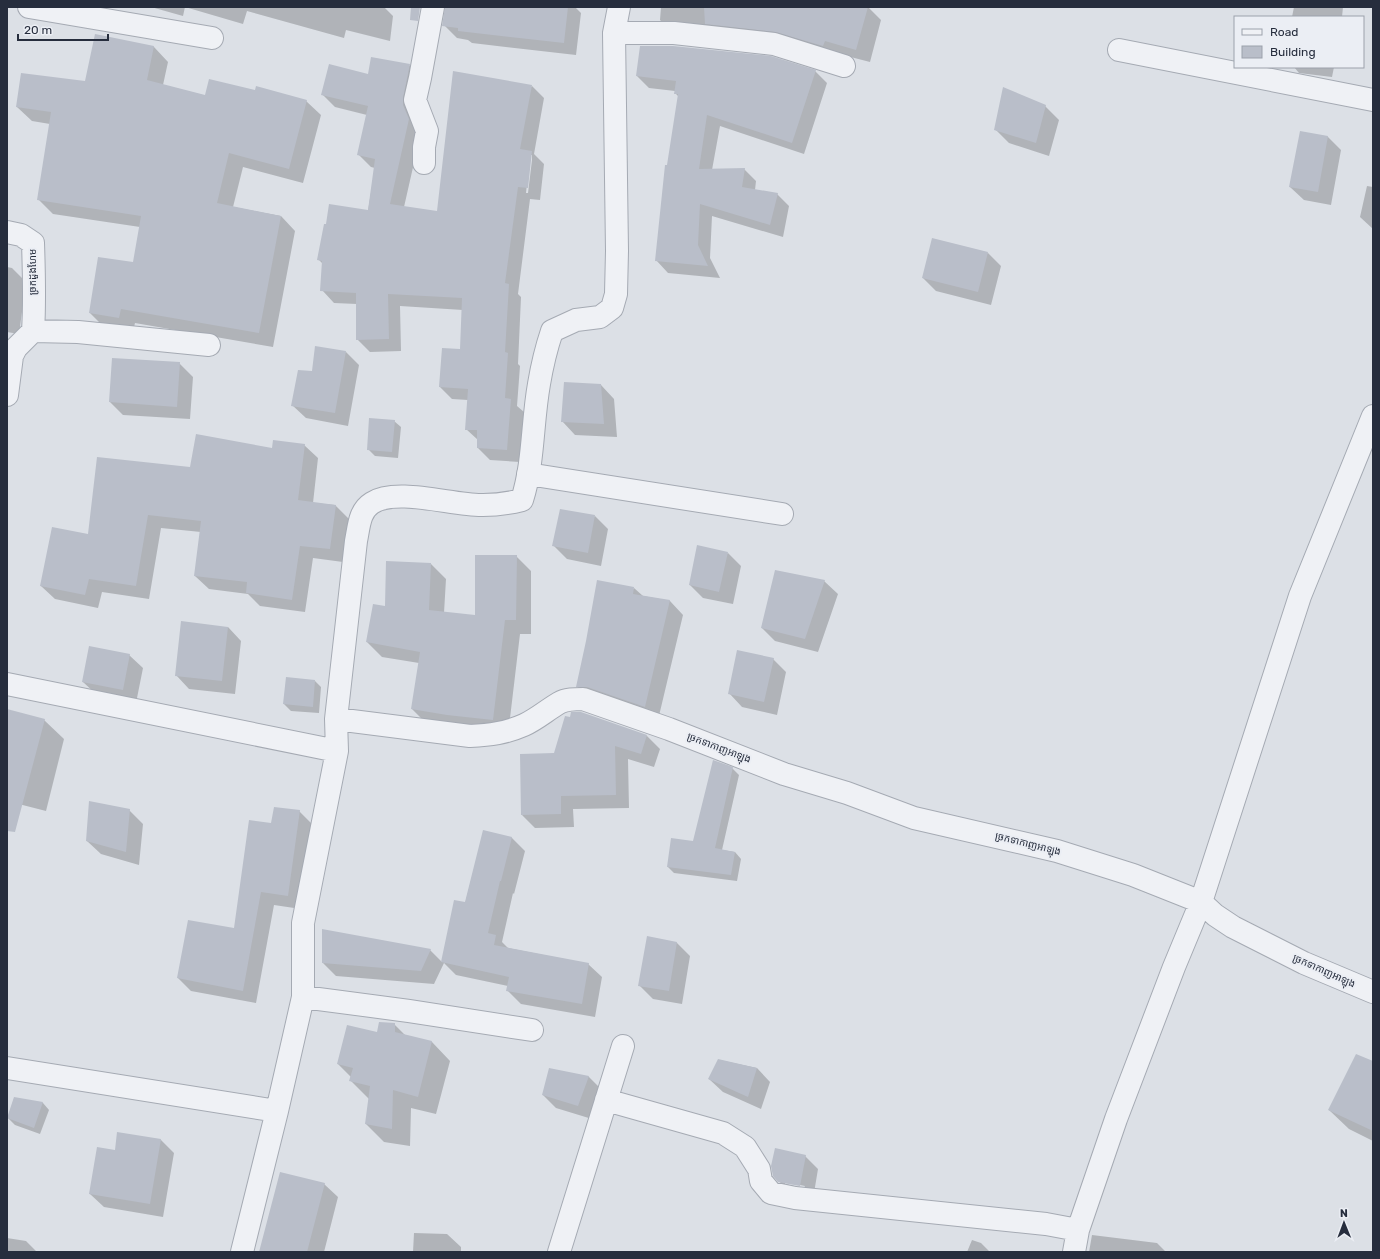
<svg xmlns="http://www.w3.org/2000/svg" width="1380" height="1259" viewBox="0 0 1380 1259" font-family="Rubik,'Noto Sans Khmer',sans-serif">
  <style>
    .shadow { fill: #0003; fill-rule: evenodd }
    .building { fill: #b9bec9 }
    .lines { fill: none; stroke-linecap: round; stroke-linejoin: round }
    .minor-casing { stroke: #a5aab3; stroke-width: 24 }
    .minor { stroke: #eff1f5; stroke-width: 22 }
    .labels { text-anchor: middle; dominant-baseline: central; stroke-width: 4; stroke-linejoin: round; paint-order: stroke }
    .street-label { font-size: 10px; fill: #262d3d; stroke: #ebeef4 }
  </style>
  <rect width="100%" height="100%" fill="#dce0e6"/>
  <!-- shadow -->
  <path class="shadow" d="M 151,7 L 185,7 L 183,16 Z
    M 185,7 L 384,7 L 393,16 L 390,41 L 346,30 L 344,38 L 247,11 L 243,24 Z
    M 446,7 L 575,7 L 581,13 L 576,55 L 472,43 L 468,40 L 457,38 L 444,25 Z
    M 661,7 L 868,7 L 881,20 L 870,62 L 839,54 L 673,33 L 660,20 Z
    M 1294,7 L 1343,7 L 1342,17 L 1292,17 Z
    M 96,35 L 154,47 L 168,62 L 163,85 L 206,96 L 306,101 L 321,115 L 303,183 L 243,167 L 233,207 L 281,216 L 295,231 L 273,347 L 135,323 L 133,331 L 104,327 L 90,313 L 134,263 L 140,227 L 53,214 L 39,200 L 50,124 L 32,121 L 17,107 L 86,82 Z
    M 409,65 L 422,77 L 421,132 L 404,207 L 438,212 L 532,86 L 544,98 L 534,154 L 544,164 L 540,200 L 530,199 L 518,294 L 521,297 L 518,364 L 520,366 L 517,406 L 524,412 L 520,462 L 490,460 L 478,448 L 478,440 L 466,429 L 468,400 L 452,399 L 440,387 L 461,350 L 463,310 L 400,306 L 401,351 L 370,352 L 357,339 L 357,304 L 334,303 L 322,290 L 323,264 L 319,260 L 368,211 L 375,168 L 371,167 L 358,154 L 367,115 L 335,107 L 322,94 L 369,75 ZM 530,155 L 532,155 L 532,160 L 528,193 L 526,193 Z
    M 1294,67 L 1334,67 L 1332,77 L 1299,73 Z
    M 815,71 L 827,83 L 804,154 L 720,126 L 712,170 L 744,169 L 756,181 L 755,190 L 777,194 L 789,206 L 783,237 L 712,216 L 710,258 L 720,278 L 668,273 L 656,260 L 668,166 L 679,97 L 675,93 L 675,91 L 649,88 L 637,76 Z
    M 1045,106 L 1059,120 L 1049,156 L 1009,143 L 995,129 Z
    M 1301,132 L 1328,137 L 1341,150 L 1331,205 L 1304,200 L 1290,187 Z
    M 1367,186 L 1373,187 L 1373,229 L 1360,217 Z
    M 988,253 L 1001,266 L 991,305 L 936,291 L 923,278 Z
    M 7,267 L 12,268 L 26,282 L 19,334 L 7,332 Z
    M 346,352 L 359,365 L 348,426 L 306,418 L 292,405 L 313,372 Z
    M 179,363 L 193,377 L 190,419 L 123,415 L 110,402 Z
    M 601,385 L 614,399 L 617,437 L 575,435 L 562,421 Z
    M 394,421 L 401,427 L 398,458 L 375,456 L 369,450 Z
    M 304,445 L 318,458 L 313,503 L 335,505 L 349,519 L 343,562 L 313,558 L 305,612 L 260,606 L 248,594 L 209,589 L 195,576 L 201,532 L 161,528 L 149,599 L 102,592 L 98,608 L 55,599 L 41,586 L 89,535 L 191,468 L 272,450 Z
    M 595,516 L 608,529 L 601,566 L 567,559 L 554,546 Z
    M 728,553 L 741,566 L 733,604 L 703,598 L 690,585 Z
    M 516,556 L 531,571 L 531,634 L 520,634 L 508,735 L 427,724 L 412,709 L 419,663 L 382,657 L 367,642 L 386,607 L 431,564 L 446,579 L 444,613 L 476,616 Z
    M 824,581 L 838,594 L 818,652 L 775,641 L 762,628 Z
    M 634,588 L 643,596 L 670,601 L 683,615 L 658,720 L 590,700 L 577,686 Z
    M 228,627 L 241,641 L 235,694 L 189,689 L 176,675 Z
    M 129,655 L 143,668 L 136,703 L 97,695 L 83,682 Z
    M 773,659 L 786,672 L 777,715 L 742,707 L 729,693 Z
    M 315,681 L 321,687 L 319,713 L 291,711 L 284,704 Z
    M 7,710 L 44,720 L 64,739 L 46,811 L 7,801 Z
    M 647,736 L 660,749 L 654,767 L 628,759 L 629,808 L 573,809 L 574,827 L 535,828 L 522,815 L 554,754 Z
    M 732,768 L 739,775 L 722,850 L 735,852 L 741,859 L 737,881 L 674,873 L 668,867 L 693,842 Z
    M 129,810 L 143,824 L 139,865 L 101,854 L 87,841 Z
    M 299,811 L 313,825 L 301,909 L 274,905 L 256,1003 L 191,991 L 178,978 L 235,929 L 272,824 Z
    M 484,831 L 512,838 L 525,851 L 514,894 L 513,893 L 502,942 L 508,948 L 588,964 L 602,977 L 595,1017 L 521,1004 L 507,990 L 508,986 L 456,975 L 444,963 L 434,984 L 336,976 L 323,963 L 430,950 L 442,962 L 465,904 Z
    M 648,938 L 677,943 L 690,956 L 682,1004 L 653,999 L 639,985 Z
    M 394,1024 L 406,1036 L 432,1042 L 450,1061 L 436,1114 L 411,1108 L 410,1146 L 384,1142 L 366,1124 L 369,1099 L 350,1080 L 351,1077 L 338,1064 Z
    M 719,1060 L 757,1068 L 770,1082 L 761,1109 L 723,1092 L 709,1079 Z
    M 1373,1062 L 1373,1141 L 1349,1129 L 1329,1110 Z
    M 550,1069 L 589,1077 L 602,1090 L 592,1119 L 556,1108 L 543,1095 Z
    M 14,1099 L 43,1103 L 49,1110 L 40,1134 L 15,1125 L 8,1118 Z
    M 161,1140 L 174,1153 L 163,1217 L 104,1207 L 90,1194 L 116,1151 Z
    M 805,1156 L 818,1169 L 813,1199 L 792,1195 L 779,1181 ZM 785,1182 L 805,1186 L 804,1188 L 785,1184 Z
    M 324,1184 L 338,1197 L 324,1252 L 263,1252 Z
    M 414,1233 L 447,1234 L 461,1247 L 461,1252 L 413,1252 Z
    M 1092,1235 L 1157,1243 L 1166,1252 L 1089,1252 Z
    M 7,1238 L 26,1241 L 37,1252 L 7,1252 Z
    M 972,1240 L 981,1243 L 990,1252 L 967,1252 Z"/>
  <!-- building -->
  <path class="building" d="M 411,7 L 420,7 L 418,21 L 410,20 Z
    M 445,7 L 568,7 L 564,43 L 458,31 L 458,28 L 442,26 Z
    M 704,7 L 868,7 L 856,50 L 825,41 L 823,46 L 775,32 L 705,24 Z
    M 95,34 L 154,46 L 147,80 L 205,95 L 209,79 L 255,90 L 256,86 L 307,100 L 289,169 L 229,153 L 217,203 L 281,216 L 259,333 L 121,309 L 119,318 L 89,313 L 98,257 L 133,262 L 141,216 L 37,200 L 51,112 L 16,107 L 21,73 L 85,81 Z
    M 640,46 L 673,46 L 771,56 L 816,70 L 792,143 L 707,115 L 699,169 L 745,168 L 742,187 L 778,193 L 770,225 L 700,204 L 698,245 L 708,266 L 655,261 L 665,165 L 667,165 L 678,94 L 674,94 L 676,81 L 636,76 Z
    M 371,57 L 410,64 L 403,98 L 403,105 L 409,119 L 390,204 L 437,211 L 453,71 L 532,85 L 520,149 L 532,151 L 528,188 L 518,187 L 505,283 L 509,284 L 505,352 L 508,353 L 505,398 L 511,399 L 507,450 L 477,448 L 477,430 L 465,430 L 468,389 L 439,387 L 442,348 L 460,349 L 462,298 L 388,294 L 389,339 L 356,340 L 356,293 L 320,291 L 322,261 L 317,260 L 324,224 L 326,224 L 329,204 L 368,210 L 375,159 L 357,155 L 368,106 L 321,95 L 329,64 L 368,74 Z
    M 1003,87 L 1046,105 L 1036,143 L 994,130 Z
    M 1300,131 L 1328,136 L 1318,192 L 1289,187 Z
    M 932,238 L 988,252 L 978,292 L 922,278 Z
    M 315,346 L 346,351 L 335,413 L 291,406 L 298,370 L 312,371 Z
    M 112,358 L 180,362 L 177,407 L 109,402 Z
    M 564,382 L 601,384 L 604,424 L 561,422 Z
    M 369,418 L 395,420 L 392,452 L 367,450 Z
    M 196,434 L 272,448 L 273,440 L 305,444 L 298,500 L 336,505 L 330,549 L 300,546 L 292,600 L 246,593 L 247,582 L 194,576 L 201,521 L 148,515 L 136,586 L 89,579 L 85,595 L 40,586 L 52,527 L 88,534 L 97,457 L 190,467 Z
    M 560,509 L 595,515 L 588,553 L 552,546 Z
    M 697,545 L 728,552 L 719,592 L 689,585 Z
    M 475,555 L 517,555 L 516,620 L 505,620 L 493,720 L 447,715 L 411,709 L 420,652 L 366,642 L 373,604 L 385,606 L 386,561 L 431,563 L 429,610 L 475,615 Z
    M 775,570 L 825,580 L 805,639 L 761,628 Z
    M 597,580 L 634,587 L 633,594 L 670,600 L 645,707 L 587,687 L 576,687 L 586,641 Z
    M 181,621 L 228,627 L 222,681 L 175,676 Z
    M 89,646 L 130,654 L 123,690 L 82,682 Z
    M 737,650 L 774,658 L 764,702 L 728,694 Z
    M 286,677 L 315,680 L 313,707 L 283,704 Z
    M 7,709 L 45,719 L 15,832 L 7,831 Z
    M 571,712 L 581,712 L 647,735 L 641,754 L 615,746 L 616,795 L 561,796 L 561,814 L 521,815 L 520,754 L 554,753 L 565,716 L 570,717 Z
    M 713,760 L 733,767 L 715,848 L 735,852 L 731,875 L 667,867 L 671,838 L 693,841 Z
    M 89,801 L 130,809 L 126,852 L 86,841 Z
    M 274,807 L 300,810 L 288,896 L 261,892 L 243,991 L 177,978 L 188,920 L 234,928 L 249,820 L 271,823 Z
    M 483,830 L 512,837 L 501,881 L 500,881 L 488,933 L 496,935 L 494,945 L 589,963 L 582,1004 L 506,991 L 509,977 L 441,962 L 454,900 L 465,902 Z
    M 322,929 L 431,949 L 421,971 L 322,963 Z
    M 647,936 L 677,942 L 669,991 L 638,986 Z
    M 379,1022 L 395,1023 L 395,1032 L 432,1041 L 418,1097 L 393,1090 L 392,1129 L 365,1124 L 370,1086 L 349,1081 L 353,1068 L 337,1064 L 347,1025 L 377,1032 Z
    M 1356,1054 L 1373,1061 L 1373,1131 L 1328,1110 Z
    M 718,1059 L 757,1068 L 748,1097 L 708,1079 Z
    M 549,1068 L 589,1076 L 578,1106 L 542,1095 Z
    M 14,1097 L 43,1102 L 34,1128 L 7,1118 Z
    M 117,1132 L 161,1139 L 150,1204 L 89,1194 L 97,1147 L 115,1150 Z
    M 775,1148 L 806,1155 L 800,1186 L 778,1182 L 773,1176 L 771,1166 Z
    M 280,1172 L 325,1183 L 307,1252 L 259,1252 Z"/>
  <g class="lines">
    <!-- minor casing -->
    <g class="minor-casing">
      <path id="minor" d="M 29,7 L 212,38
        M 614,33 L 674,33 L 774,44 L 844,66
        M 1119,50 L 1373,100
        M 424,163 L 424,147 L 427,131 L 415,100 L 420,78 L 433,7
        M 7,232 L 21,235 L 33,243 C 34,272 35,302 33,331
        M 7,395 L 12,356 L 16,348 L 33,331 L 78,332 L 209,345
        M 528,474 L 782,514
        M 7,684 L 337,751
        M 336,719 L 470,736 C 490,735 506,733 524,725 C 537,719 547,710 559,703 C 566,699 575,699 583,699 L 669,729 L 784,774 L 847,793 L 914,818 L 1057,851 L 1133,875 L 1201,902 L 1215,915 L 1233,927 L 1304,963 L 1373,992
        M 303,997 L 409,1011 L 532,1030
        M 7,1068 L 277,1111
        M 606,1100 L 723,1133 L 745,1147 L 759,1169 L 761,1181 L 771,1193 L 795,1198 L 1046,1224 L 1078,1230
        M 242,1252 L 277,1111 L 303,997 L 303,923 L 337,751 L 336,719 L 356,541 C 359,527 359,511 372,503 C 397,487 454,506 483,505 C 497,505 510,503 522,500 C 534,462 532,423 539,384 C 542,366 546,349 552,331 L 576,320 L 600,317 L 612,308 L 616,294 L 617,251 L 614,33 L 619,7
        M 559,1252 L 623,1046
        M 1074,1252 L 1078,1230 L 1116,1119 L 1174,967 L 1201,902 L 1300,596 L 1373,416"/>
    </g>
    <!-- minor -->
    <use href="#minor" class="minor"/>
  </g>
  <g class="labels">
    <!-- street labels -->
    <g class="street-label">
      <text transform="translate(33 272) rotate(-90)">ច្រកដួងហែម</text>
      <text transform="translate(719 748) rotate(21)">ច្រកទាកាញអាឡុង</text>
      <text transform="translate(1028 844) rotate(14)">ច្រកទាកាញអាឡុង</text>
      <text transform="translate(1324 971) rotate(24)">ច្រកទាកាញអាឡុង</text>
    </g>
  </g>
  <!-- border -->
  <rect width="1380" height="1259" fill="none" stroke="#262d3d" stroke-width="16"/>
  <!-- legend -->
  <rect x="1234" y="16" width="130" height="52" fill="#ebeef4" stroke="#9ca1ab"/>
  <rect x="1242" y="29" width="20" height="6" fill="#eff1f5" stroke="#9ca1ab"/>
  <text x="1270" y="36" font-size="12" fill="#262d3d">Road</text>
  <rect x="1242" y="46" width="20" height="12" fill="#b9bec9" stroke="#9ca1ab"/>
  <text x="1270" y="56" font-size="12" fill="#262d3d">Building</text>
  <!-- north arrow -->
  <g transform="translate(1344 1223) rotate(359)" stroke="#ebeef4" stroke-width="3" paint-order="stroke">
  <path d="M0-3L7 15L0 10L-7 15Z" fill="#262d3d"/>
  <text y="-6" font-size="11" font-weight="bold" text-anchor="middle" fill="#262d3d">N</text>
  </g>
  <!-- scale -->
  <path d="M18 34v6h90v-6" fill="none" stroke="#262d3d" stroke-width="2"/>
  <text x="24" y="34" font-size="12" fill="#262d3d" stroke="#ebeef4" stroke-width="3" paint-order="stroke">20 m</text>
</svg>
